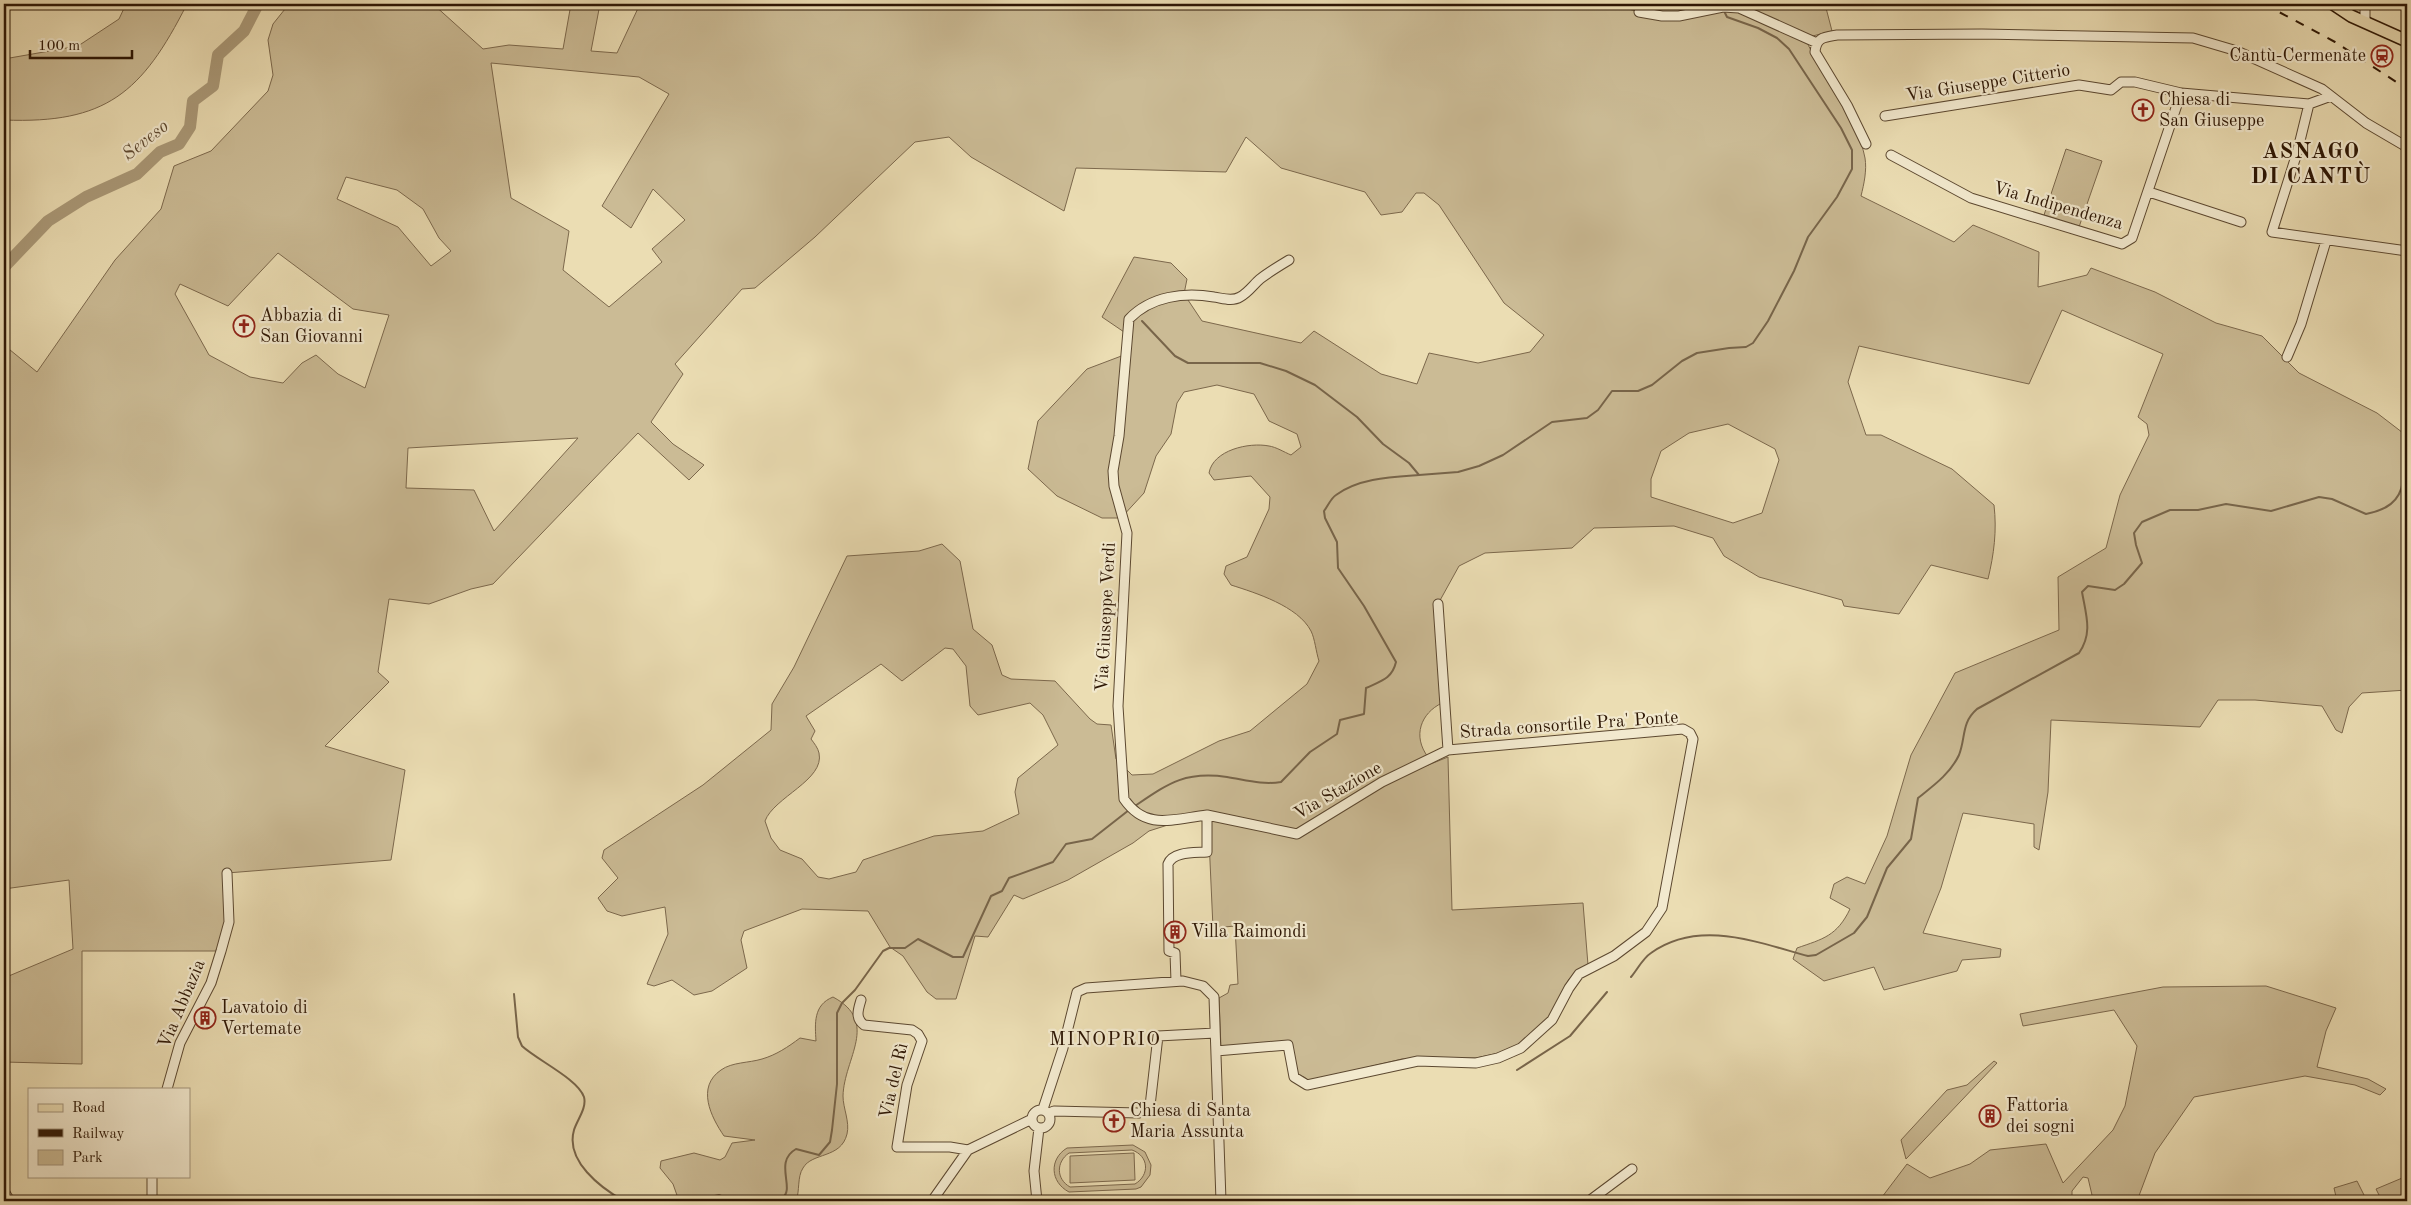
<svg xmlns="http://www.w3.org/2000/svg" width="2411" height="1205" viewBox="0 0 2411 1205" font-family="'Old Standard TT',serif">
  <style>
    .green { fill: #cbbb95; stroke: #7c684c; fill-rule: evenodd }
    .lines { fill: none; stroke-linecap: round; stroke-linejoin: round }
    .stream { stroke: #78654a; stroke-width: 2 }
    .river { stroke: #aa9978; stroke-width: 12 }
    .minor-casing { stroke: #5c4830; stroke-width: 11 }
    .major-casing { stroke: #2d1604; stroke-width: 14 }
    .minor { stroke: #f2e9ce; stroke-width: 9 }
    .major { stroke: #ebddb3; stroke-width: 11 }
    .rail { stroke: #2d1604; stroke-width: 2; stroke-dasharray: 9 9; stroke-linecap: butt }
    .labels { text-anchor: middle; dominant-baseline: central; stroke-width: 4.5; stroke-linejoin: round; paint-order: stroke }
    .poi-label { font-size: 18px; fill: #2d1604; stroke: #f2e9ce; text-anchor: start }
    .street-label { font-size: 18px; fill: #2d1604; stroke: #f2e9ce }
    .water-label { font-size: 19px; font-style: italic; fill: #5f4a32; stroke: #f2e9ce }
    .quarter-label { font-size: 20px; letter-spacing: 1px; fill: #2d1604; stroke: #f2e9ce }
    .district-label { font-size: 22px; font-weight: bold; letter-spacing: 1px; fill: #2d1604; stroke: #f2e9ce }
  </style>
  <rect width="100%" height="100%" fill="#ebddb3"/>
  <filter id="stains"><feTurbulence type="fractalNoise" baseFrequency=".004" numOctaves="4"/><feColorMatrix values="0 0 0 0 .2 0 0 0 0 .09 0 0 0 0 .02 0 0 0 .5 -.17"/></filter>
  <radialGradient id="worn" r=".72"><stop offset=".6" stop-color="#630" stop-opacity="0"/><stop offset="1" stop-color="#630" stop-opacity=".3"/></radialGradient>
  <!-- green -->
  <path class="green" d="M 126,4 L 187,4 C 142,93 106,124 4,120 L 4,59 L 78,46 L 119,19 Z
    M 289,4 L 433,4 L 483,49 L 509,45 L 563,49 L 571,4 L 600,4 L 591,51 L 617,53 L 640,4 L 1603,4 L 1662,16 L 1724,4 L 1825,4 L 1832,31 L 1805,38 C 1822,77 1857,116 1865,158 C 1867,170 1864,184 1861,196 L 1954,242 L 1973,225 L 2039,252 L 2038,287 L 2087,275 L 2091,268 L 2155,292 L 2216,323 L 2262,336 L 2299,373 L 2377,413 L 2407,436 L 2407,690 L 2362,693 L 2349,707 L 2342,733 L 2336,730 L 2322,706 L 2255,700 L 2218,700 L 2200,727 L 2051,720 L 2048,792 L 2039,850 L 2034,847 L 2034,824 L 1963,813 L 1941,888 L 1923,933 L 2001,949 L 2000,957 L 1962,960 L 1957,971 L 1884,990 L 1874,967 L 1824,981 L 1793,959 L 1797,948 C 1823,939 1837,936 1850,909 L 1830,898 L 1834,884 L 1847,877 L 1865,884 L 1887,836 L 1911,755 L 1955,673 L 2059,630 L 2058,577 L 2106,548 L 2120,495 L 2149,435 L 2147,424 L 2138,417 L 2163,354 L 2062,310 L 2029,384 L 1859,346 L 1848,382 L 1866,435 L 1881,435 L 1952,469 L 1994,505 C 1997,531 1994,554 1988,579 L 1931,565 L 1899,614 L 1844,606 L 1842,600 L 1759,577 L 1724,556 L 1713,538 L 1674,526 L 1594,528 L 1572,548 L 1485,553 L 1459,566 L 1438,604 L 1442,703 C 1421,713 1412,736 1428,757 L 1297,833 L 1199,815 L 1149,831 L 1133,843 L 1068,880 L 1023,899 L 1014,895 L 988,937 L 975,936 L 956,999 L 936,999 L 927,992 L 903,956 L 890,947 L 868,911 L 802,909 L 744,931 L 741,940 L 747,968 L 712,991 L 694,995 L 672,980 L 654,986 L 647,984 L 668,934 L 665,907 L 622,916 L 607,911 L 598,898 L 618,878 L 602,858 L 604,850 L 703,785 L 771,730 L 772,704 L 794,667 L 847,556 L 919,551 L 942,544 L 960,561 L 973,629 L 992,645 L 1002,675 L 1011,679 L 1055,681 L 1090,719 L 1097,724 L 1111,725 L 1116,759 L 1132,775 L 1153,774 L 1219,741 L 1250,731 L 1307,684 L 1319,661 C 1316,652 1315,639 1311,631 C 1298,606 1256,593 1231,585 L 1224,574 L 1226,566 L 1247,557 L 1269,509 L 1270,497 L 1251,476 L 1214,480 L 1209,473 C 1213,450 1249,442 1269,446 C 1276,447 1284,452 1291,455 L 1301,447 L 1297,434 L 1269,421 L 1254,394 L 1217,385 L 1184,392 L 1177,403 L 1171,434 L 1156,456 L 1144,493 L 1121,518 L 1102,518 L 1057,496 L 1028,469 L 1038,421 L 1087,369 L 1124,355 L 1127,334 L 1102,317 L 1134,257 L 1171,263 L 1187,279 L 1184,294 L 1202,321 L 1301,343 L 1314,331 L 1381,374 L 1417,384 L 1429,353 L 1478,363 L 1530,352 L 1544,335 L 1504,303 L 1439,205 L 1424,193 L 1416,193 L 1402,212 L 1381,215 L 1365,192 L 1281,168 L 1246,137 L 1226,172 L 1076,168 L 1064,211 L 971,157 L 949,137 L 915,142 L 815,237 L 755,288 L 742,289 L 675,364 L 683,374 L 651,422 L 673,444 L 704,465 L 689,480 L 638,433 L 493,584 L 471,589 L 429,604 L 389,599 L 378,672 L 389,682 L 325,746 L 405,770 L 391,860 L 227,873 L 229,922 L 221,951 L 82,951 L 82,1064 L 4,1062 L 4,978 L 73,949 L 69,880 L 4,889 L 4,345 L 37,372 L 115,260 L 161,209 L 174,166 L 211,151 L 268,91 L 273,75 L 268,40 L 273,24 ZM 491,63 L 639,77 L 669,94 L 602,206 L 631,228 L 653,189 L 685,220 L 652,249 L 662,262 L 609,307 L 563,270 L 569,231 L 511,198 ZM 346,177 L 397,190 L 423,209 L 439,238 L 451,251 L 431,266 L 398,227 L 337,199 ZM 278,253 L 353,309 L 389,315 L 365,388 L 338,374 L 316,355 L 302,363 L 283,383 L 250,377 L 209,355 L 175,294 L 180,284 L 228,306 ZM 1728,424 L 1775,449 L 1779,460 L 1762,513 L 1733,523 L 1651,497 L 1651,479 L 1661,451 L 1689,433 ZM 578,438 L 494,531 L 474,490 L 406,488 L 408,448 ZM 945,648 L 953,649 L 966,666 L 970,706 L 978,715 L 1030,703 L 1043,715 L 1058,745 L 1018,778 L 1015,792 L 1019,814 L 983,831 L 934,836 L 863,860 L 856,872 L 829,879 L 818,877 L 802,859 L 780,850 L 771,838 L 765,821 C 774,797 825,780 819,753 C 818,748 814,743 811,739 L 815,731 L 806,716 L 881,664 L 902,681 Z
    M 2066,149 L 2102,161 L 2079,227 L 2044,215 Z
    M 1448,757 L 1452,910 L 1583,903 L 1588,965 L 1569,979 L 1555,1009 L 1545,1023 L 1525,1041 L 1504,1052 L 1475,1058 L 1402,1059 L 1309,1081 L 1304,1077 L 1297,1076 L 1290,1042 L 1221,1049 L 1219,998 L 1228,993 L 1230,985 L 1238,984 L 1235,926 L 1213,928 L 1208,817 L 1297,835 L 1391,780 Z
    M 2266,986 L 2336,1008 L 2326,1031 L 2317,1067 L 2368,1079 L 2386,1089 L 2380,1095 L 2355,1085 L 2305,1076 L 2194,1097 L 2155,1153 L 2137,1201 L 2098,1201 L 2092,1195 L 2088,1178 L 2083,1177 L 2072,1191 L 2072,1201 L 1879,1201 L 1907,1164 L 1930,1178 L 1970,1164 L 1990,1150 L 2046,1144 L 2063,1183 L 2113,1130 L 2125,1106 L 2137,1046 L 2114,1010 L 2023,1026 L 2020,1014 L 2163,987 Z
    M 833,997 C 880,1022 844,1058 843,1096 C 843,1108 850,1122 847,1134 C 841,1159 812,1152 803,1168 C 797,1177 800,1191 796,1201 L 679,1201 L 673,1184 L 660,1168 L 661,1161 L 694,1153 L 720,1160 L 725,1157 L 732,1143 L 755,1140 L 724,1136 C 711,1117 696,1087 721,1070 C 732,1062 749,1063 762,1059 C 776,1055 788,1047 800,1038 L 816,1041 C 815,1024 813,1005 833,997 Z
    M 1994,1061 L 1997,1063 L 1906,1159 L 1901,1140 L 1947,1090 L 1967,1085 Z
    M 1133,1145 L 1145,1152 L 1151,1165 L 1150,1175 L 1141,1187 L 1136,1189 L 1069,1192 C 1050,1182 1049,1159 1067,1148 ZM 1132,1150 C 1149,1156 1150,1175 1135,1184 L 1070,1187 C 1056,1179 1056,1162 1069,1153 Z
    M 1134,1153 L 1135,1180 L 1070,1183 L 1070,1156 Z
    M 2407,1176 L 2407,1201 L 2382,1201 L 2376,1189 Z
    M 2357,1181 L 2367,1201 L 2337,1201 L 2334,1188 Z"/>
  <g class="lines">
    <!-- stream -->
    <path class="stream" d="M 1419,475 L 1458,472 L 1479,466 L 1503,455 L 1552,422 L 1587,418 L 1598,410 L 1612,391 L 1638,391 L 1652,385 L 1682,361 L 1697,353 L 1729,348 L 1746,347 L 1753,343 L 1768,321 L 1794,271 L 1808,237 L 1837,197 L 1852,169 L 1852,150 L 1841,128 L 1789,49 L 1777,38 L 1758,28 L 1727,17 L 1725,13
      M 1135,806 C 1169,783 1185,771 1227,777 C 1246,780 1262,785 1281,782 L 1310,752 L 1337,734 L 1340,720 L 1364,714 L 1366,688 C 1381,681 1392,679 1396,662 L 1364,606 L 1338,568 L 1337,542 L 1325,518 L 1324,511 C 1328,506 1331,498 1336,495 C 1359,478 1392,477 1419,475 L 1409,463 L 1383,444 L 1357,417 L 1315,385 L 1286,371 L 1260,363 L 1188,363 L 1175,356 L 1142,321
      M 1631,977 C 1637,970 1643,958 1651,953 C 1699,919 1756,942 1808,956 L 1816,955 L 1854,933 L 1867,917 L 1887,868 L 1911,839 L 1918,798 C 1933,786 1950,774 1959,755 C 1966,737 1961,723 1977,709 L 2079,653 C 2093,633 2086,615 2082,592 L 2088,586 L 2115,590 L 2124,584 L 2142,563 L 2136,545 L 2134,533 L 2142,522 L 2170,510 L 2198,510 L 2226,504 L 2271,511 L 2319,497 L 2332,499 L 2366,514 C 2386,510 2400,502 2403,481
      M 514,994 L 518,1037 L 522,1046 C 537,1060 578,1079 584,1097 C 587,1108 577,1120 574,1130 C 565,1161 601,1188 624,1201
      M 1517,1070 L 1570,1036 L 1607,992
      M 693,1201 L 719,1195 L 733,1201
      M 762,1201 C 768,1200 777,1201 782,1198 C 796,1189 773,1162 796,1149 L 819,1155 L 830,1142 L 832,1130 L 837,1084 L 837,1013 L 842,1003 L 855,990 L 883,951 L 889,948 L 905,948 L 918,939 L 953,957 L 963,957 L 991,896 L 1002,891 L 1009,878 L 1053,862 L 1066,844 L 1092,839 L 1129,810"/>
    <!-- river -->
    <path class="river" d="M 4,267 L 48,221 L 86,197 L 137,174 L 160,152 L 179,144 L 190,127 L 193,101 L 213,86 L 218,55 L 244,31 L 258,4"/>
    <!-- minor casing -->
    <g class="minor-casing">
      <path id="minor" d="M 1639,12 L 1662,16 L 1679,16 L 1723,7 L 1739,8 L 1817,43
        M 2365,22 L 2365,4
        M 2331,96 L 2309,104 L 2297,153 L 2272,232 L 2407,251
        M 1885,116 L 2079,85 L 2111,90 L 2121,82 L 2135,82 L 2181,93 L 2309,104
        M 1866,144 L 1847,105 L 1815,52 C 1816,37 1825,37 1837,35 L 1982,34 L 2193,38 L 2237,51 L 2322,89 L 2366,123 L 2407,147
        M 1891,155 L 1971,198 L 2122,244 L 2132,238 L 2181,93
        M 2149,192 L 2241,222
        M 2287,357 L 2301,324 L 2326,241
        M 1438,604 L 1448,750
        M 1207,815 C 1173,819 1146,831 1124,799 L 1118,706 L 1127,533 L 1114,486 L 1113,471 L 1119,436 L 1129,319 C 1151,296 1184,292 1214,297 C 1222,298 1232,302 1240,297 C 1248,293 1254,284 1260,279 C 1269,272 1279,266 1289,260
        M 1176,981 L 1175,953 L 1169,951 L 1168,864 C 1173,851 1195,853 1207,852 L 1207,815 L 1297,834 L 1382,782 L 1448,750 L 1683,729 L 1690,733 L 1693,739 L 1662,908 L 1646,932 L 1614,956 L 1579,974 L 1569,988 L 1552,1020 L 1521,1048 L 1498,1058 L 1476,1063 L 1418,1061 L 1307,1085 L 1294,1077 L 1288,1045 L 1216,1051
        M 861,1000 C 858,1010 855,1018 864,1025 L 912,1030 L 918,1034 L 922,1041 L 907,1085 L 897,1147 L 950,1147 L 968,1150
        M 167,1089 L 180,1043 L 211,983 L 221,951 L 229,922 L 227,873
        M 1043,1109 L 1063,1048 L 1077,992 L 1086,988 L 1183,981 L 1203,986 L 1214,997 L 1221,1201
        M1032 1119a9 9 0 1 1 18 0a9 9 0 1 1-18 0Z
        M 1049,1113 L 1054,1111 L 1139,1113 L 1146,1111 L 1150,1106 L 1158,1036 L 1215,1033
        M 4,1191 L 10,1201
        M 152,1201 L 152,1176
        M 932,1201 L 968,1150 L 1032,1119
        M 1037,1201 L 1034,1171 L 1039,1128
        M 1589,1201 L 1632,1169"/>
    </g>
    <!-- major casing -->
    <g class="major-casing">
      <path id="major" d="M 2333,4 L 2351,16 L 2407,41"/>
    </g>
    <!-- minor -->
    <use href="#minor" class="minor"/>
    <!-- major -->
    <use href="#major" class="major"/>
    <!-- rail -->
    <path class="rail" d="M 2264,4 L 2335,42 L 2407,89"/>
  </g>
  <!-- icons -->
  <defs>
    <g id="station-ring" transform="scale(1.125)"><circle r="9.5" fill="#f2e9ce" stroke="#8f2418" stroke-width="1.5"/><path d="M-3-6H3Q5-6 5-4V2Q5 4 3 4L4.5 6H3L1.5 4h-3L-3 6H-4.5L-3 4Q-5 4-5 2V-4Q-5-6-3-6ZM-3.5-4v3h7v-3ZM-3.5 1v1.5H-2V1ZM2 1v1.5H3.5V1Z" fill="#8f2418"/></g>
    <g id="church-ring" transform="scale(1.125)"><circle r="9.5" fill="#f2e9ce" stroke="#8f2418" stroke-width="1.5"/><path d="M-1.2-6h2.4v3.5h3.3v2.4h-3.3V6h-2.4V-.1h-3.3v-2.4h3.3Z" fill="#8f2418"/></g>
    <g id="building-ring" transform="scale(1.125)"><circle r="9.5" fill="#f2e9ce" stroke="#8f2418" stroke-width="1.5"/><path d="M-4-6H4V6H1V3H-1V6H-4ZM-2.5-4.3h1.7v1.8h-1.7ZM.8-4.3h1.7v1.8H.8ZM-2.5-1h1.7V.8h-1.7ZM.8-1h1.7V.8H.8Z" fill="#8f2418"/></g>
  </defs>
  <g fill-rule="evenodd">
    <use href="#station-ring" x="2382" y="56"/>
    <use href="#church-ring" x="2143" y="110"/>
    <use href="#church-ring" x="244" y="326"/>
    <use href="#building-ring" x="1175" y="932"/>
    <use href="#building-ring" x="205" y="1018"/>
    <use href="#building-ring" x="1990" y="1116"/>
    <use href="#church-ring" x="1114" y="1121"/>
  </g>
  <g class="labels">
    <!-- poi labels -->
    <g class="poi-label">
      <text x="2366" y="56" text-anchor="end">Cantù-Cermenate</text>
      <text x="2159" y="100">Chiesa di<tspan x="2159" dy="21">San Giuseppe</tspan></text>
      <text x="260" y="316">Abbazia di<tspan x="260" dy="21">San Giovanni</tspan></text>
      <text x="1191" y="932">Villa Raimondi</text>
      <text x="221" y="1008">Lavatoio di<tspan x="221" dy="21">Vertemate</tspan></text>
      <text x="2006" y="1106">Fattoria<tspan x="2006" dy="21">dei sogni</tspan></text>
      <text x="1130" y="1111">Chiesa di Santa<tspan x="1130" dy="21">Maria Assunta</tspan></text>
    </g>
    <!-- street labels -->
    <g class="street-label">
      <text transform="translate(1988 83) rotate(-9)">Via Giuseppe Citterio</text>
      <text transform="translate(2058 206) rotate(16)">Via Indipendenza</text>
      <text transform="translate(1106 617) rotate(-87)">Via Giuseppe Verdi</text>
      <text transform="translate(1569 725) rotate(-4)">Strada consortile Pra' Ponte</text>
      <text transform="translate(1338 791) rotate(-30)">Via Stazione</text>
      <text transform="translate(182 1004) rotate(-67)">Via Abbazia</text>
      <text transform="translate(894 1081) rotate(-77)">Via del Rì</text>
    </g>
    <!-- water labels -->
    <g class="water-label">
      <text transform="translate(146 141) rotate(-38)">Seveso</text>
    </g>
    <!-- quarter labels -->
    <g class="quarter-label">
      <text x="1105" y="1040">MINOPRIO</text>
    </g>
    <!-- district labels -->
    <g class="district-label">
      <text x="2311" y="152">ASNAGO<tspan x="2311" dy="25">DI CANTÙ</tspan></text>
    </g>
  </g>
  <!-- margin -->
  <rect width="2411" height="1205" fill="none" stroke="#ebddb3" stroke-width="20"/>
  <rect x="5" y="5" width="2401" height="1195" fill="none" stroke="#2d1604" stroke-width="2.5"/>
  <rect x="10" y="10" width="2391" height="1185" fill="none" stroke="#2d1604"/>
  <!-- legend -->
  <rect x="28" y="1088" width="162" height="90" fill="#f2e9ce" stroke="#a3957d"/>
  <rect x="38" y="1104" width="25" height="8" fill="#ebddb3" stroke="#a3957d"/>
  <text x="72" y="1112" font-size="15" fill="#2d1604">Road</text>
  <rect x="38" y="1129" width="25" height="8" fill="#2d1604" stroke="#a3957d"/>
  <text x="72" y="1138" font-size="15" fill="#2d1604">Railway</text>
  <rect x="38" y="1150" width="25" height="15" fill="#cbbb95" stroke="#a3957d"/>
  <text x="72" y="1162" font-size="15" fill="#2d1604">Park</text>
  <!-- scale -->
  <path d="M30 50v8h102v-8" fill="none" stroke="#2d1604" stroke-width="2.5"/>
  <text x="38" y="50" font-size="15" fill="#2d1604" stroke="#f2e9ce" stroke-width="4" paint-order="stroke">100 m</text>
  <rect width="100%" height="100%" filter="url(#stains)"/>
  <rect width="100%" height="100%" fill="url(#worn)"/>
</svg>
